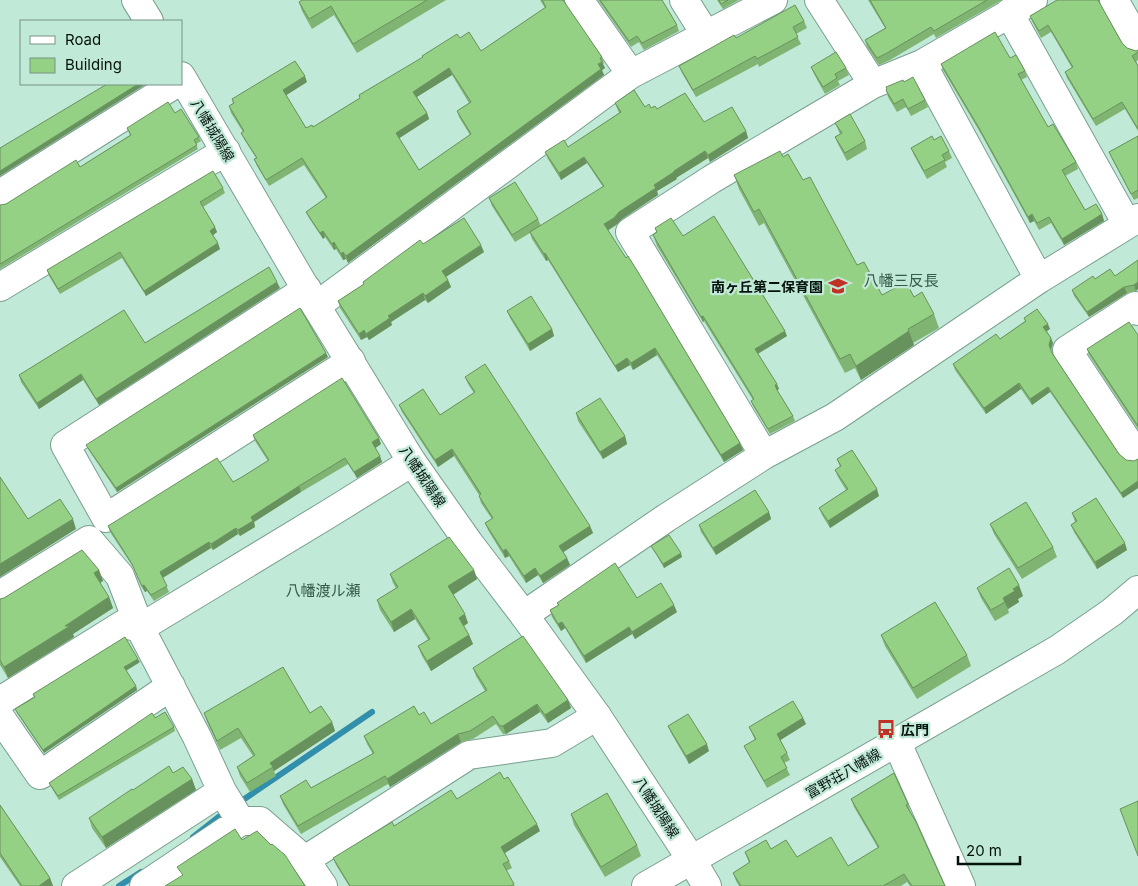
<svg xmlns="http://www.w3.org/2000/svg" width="1138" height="886" viewBox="0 0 1138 886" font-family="Inter,'Noto Sans JP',sans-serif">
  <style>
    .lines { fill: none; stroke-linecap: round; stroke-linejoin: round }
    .stream { stroke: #318fac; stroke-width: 6 }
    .minor-casing { stroke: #799f8f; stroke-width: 30 }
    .major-casing { stroke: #799f8f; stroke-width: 30 }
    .minor { stroke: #fff; stroke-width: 28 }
    .major { stroke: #fff; stroke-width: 28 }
    .wall { fill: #80b472; fill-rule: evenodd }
    .shaded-wall { fill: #68925d }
    .building { fill: #95d185; stroke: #68925d; fill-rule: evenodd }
    .labels { text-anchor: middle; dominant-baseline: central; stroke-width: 4.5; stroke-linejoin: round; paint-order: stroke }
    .street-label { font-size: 14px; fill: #05130d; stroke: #c1e9d7 }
    .poi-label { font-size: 14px; font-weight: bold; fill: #05130d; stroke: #c1e9d7; text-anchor: end }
    .neighbourhood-label { font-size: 15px; fill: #365a4b; stroke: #c1e9d7 }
  </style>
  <rect width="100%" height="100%" fill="#c1e9d7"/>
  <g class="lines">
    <!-- stream -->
    <path class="stream" d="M 237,804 L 372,712
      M 193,837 L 226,811
      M 119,886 L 141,872"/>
    <!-- minor casing -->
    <g class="minor-casing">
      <path id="minor" d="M 579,0 L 631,74
        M 684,0 L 706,35
        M 819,0 L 873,84
        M 1114,0 L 1138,42
        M 1009,13 L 1127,224
        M 922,64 L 1039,279
        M 0,194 L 175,84
        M 0,287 L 226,151
        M 307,289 L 65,445 L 106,518 L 351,361
        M 316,306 L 631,74 L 773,0
        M 1138,311 L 1135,306 L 1067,350 L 1134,451 L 1138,448
        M 764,455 L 630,232 L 712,179 L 873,84 L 922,64 L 1033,0
        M 0,595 L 89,540 L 120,576 L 140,628 L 197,737 L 222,791 L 238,817 L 241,821 L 260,821 L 305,860 L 323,886
        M 524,615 L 666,518 L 764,455 L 835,417 L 1039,279 L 1138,218
        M 0,701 L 124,624 L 140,628 L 330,513 L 412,462
        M 0,717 L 40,775 L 171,686
        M 897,743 L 961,886
        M 691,859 L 707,886
        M 305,860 L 469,755 L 552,743 L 597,716
        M 76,886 L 222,791
        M 144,886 L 241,821"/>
    </g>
    <!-- major casing -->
    <g class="major-casing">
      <path id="major" d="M 136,0 L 149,21
        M 181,76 L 316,306 L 412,462 L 469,543 L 524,615 L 597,716 L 691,859
        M 646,886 L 1057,650 L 1112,612 L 1138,590"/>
    </g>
    <!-- minor -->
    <use href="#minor" class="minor"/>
    <!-- major -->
    <use href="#major" class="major"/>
  </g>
  <!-- wall -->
  <path class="wall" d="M 302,0 L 446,0 L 357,53 L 334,15 L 312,29 L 302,11 L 299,2 Z
    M 540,0 L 564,0 L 564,2 L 602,57 L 604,63 L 603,64 L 605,68 L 602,70 L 604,75 L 348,263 L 346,259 L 343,260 L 336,249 L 334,250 L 325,237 L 323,239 L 309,218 L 306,212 L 326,198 L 304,165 L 269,186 L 257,166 L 254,159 L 256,158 L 244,139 L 241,133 L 243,132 L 231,113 L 229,106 L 233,103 L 232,99 L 307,82 L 286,95 L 306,128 L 313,127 L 360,98 L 359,95 L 460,38 L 481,51 L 545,8 ZM 452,75 L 469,103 L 457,111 L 459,117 L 470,135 L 419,170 L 399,138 L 429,119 L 427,113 L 417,97 Z
    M 598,0 L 662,0 L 677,25 L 679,31 L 644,50 L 639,42 L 631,47 Z
    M 717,0 L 739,0 L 723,9 Z
    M 868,0 L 1002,0 L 936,38 L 934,34 L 890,60 L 879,65 L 867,47 L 865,40 L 885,28 Z
    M 1057,0 L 1099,0 L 1099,4 L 1122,43 L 1127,48 L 1136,51 L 1138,50 L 1138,60 L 1136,62 L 1138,66 L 1138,131 L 1125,109 L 1096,126 L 1067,78 L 1065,72 L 1072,68 L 1051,32 L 1041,38 L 1033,23 L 1030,16 Z
    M 804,21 L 807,28 L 796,34 L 801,44 L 759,67 L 758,64 L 696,97 L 682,73 L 679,66 L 736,38 Z
    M 1010,58 L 1025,71 L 1027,77 L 1021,80 L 1048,127 L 1076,162 L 1078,169 L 1065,176 L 1085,210 L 1102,214 L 1104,221 L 1064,245 L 1051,223 L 1039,230 L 1034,221 L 1030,223 L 981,134 L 943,70 L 941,64 Z
    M 811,67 L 846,68 L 849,75 L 838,81 L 840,85 L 825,94 L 814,74 Z
    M 904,82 L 925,100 L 928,107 L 911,116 L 906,107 L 897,112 L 888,97 L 886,90 Z
    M 615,103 L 651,108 L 704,122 L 746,131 L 748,138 L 710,162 L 708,158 L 676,178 L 677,179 L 657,191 L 658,195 L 622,219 L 616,225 L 608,230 L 743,450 L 724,462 L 657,355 L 633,370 L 630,365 L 618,372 L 548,260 L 546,261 L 532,239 L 530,233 L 515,242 L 492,206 L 489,198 L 538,219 L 541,226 L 603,187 L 587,163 L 561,180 L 548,159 L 545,152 L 568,147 L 619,113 Z
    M 175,113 L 199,137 L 201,141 L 196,144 L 198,149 L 0,269 L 0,205 L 6,204 L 80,167 L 130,135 L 127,128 Z
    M 835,123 L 865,141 L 867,149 L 847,161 L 838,144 L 835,137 L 840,134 Z
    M 1138,136 L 1138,198 L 1134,200 L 1112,159 L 1109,152 Z
    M 934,140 L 949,151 L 952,158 L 945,162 L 947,167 L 927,179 L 914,155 L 911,148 Z
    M 783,157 L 803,180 L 857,265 L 882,295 L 914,297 L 934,314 L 939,328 L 913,343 L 914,345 L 861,380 L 855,368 L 845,373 L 764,223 L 759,226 L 739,189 L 734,175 Z
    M 223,188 L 225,193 L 203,207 L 217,232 L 213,235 L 220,249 L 146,296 L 122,258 L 60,294 L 49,276 L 47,270 Z
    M 655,228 L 683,236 L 787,336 L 758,354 L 779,389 L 777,390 L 793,416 L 795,421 L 770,434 L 753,406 L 751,401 L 753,400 L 704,321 L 703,322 L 657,246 L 653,235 L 657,233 Z
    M 423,244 L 484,252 L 446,277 L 448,280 L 451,287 L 428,303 L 425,300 L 391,322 L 392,325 L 369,340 L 367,337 L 361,340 L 340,308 L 338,301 L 364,284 L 363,282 Z
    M 1138,260 L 1136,291 L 1127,293 L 1089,317 L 1074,296 L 1072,290 L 1095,279 L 1115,276 Z
    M 280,288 L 99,405 L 83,380 L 39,409 L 21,382 L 19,375 L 145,343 Z
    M 507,311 L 552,329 L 554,336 L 530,351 L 510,318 Z
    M 1024,318 L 1050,329 L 1047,331 L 1053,343 L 1051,350 L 1053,354 L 1119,454 L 1126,460 L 1134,461 L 1138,459 L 1138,488 L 1123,498 L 1050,392 L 1032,405 L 1021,389 L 986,414 L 955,370 L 953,364 L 1000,339 L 1025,321 Z
    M 1138,335 L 1138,429 L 1089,355 L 1087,349 Z
    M 328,357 L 117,492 L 88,449 L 86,445 Z
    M 465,377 L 590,526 L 593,533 L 563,552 L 567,558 L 570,565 L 543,583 L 538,575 L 526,583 L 509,556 L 505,558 L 488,530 L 485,523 L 492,519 L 481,503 L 479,496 L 479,495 L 454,456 L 438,467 L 402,412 L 399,405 L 440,415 L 474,393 L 468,384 Z
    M 576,413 L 625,436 L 627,444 L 603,459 L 578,421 Z
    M 253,435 L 381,444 L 375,448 L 380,456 L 382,462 L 357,478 L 348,464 L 301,492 L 254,522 L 255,527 L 240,536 L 238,534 L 213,550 L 211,548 L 163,578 L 169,592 L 154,601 L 147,591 L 145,592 L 141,586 L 135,570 L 110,532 L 108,526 L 233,482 L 242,477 L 268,461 L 255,441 Z
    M 837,459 L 879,496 L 830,528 L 822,515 L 819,508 L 846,490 L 838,477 L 835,470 L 840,467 Z
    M 769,512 L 771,519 L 716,555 L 701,532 L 699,525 Z
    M 1072,513 L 1127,550 L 1097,569 L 1074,532 L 1071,525 L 1075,522 Z
    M 990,524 L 1053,547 L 1057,557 L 1022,579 L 994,534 Z
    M 651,546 L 682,557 L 664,568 L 653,549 Z
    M 99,570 L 103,581 L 100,583 L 109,597 L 113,608 L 73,634 L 74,637 L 8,678 L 0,665 L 0,599 Z
    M 474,570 L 477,579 L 453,595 L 468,623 L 464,626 L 469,635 L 473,644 L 431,671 L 422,656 L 418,646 L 428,640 L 415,619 L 394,632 L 380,610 L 377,600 L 396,588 L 393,583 L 390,574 Z
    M 977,588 L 1023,596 L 1018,599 L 1019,602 L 1008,609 L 1009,613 L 995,621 L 981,598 Z
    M 637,598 L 677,612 L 635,639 L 632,634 L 586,663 L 565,628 L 561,631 L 552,617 L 550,610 L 558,605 L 557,603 Z
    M 881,635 L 967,655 L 971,666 L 917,699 L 885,646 Z
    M 140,662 L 126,671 L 136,686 L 137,690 L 44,753 L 17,713 L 15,709 L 34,697 L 33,694 Z
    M 473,668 L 568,700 L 571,708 L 548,723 L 540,712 L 506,734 L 503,734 L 496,724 L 473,739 L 461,742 L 390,787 L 388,784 L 301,834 L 283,804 L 280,796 L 311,788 L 373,754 L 367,744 L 364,736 L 419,715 L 431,724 L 485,691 L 476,676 Z
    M 204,713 L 310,713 L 332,722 L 335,731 L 274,771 L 276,776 L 250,792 L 240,776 L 237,767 L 253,756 L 241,738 L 220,750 L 207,722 Z
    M 155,718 L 174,727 L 175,731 L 59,800 L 51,787 L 49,783 Z
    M 803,718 L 806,724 L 780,740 L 787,753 L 790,760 L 784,763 L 790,775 L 767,788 L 747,752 L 744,746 L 755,740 L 749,727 Z
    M 668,726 L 709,751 L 689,764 L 671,733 Z
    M 173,773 L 192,779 L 196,790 L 106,848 L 92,828 L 89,818 Z
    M 457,799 L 540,831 L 505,853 L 509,861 L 512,868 L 506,871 L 515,886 L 349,886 L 336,865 L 333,858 L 394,826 Z
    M 851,799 L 908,804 L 911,813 L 944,884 L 945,886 L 910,886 L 907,882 L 901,886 L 739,886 L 736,881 L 733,873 L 749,863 L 745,852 L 771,849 L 797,857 L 848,866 L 878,848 L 854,807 Z
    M 0,805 L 50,878 L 53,886 L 20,886 L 0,857 Z
    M 571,814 L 637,845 L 641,856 L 605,877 L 574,825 Z"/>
  <!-- shaded-wall -->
  <path class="shaded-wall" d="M 602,62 L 605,68 L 602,70 L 604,75 L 348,263 L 346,256 Z
    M 449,68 L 452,75 L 415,98 L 413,92 Z
    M 305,76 L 307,82 L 285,96 L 283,90 Z
    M 138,84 L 146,84 L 0,176 L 0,171 Z
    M 427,113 L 429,119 L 398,139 L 396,133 Z
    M 746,131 L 748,138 L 710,162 L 708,155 Z
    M 705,151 L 708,158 L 676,178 L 677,179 L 657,191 L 658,195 L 622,219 L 616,225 L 607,231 L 604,224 L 619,212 L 654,185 L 674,171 Z
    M 584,157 L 587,163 L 561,180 L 559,173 Z
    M 1032,214 L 1034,221 L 1030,223 L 1028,217 Z
    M 1102,214 L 1104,221 L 1064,245 L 1062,239 Z
    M 215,227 L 217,232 L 212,236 L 210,231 Z
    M 323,231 L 325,237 L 323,239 L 320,233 Z
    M 334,242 L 336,249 L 334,250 L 332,244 Z
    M 218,243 L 220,249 L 146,296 L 144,291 Z
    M 481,245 L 484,252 L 444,278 L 442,271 Z
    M 343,252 L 346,259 L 343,260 L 341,254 Z
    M 545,253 L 548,260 L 546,261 L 544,254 Z
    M 448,280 L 451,287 L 428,303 L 425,296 Z
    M 277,282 L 280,288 L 99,405 L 96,399 Z
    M 1138,282 L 1138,289 L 1136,291 L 1134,285 Z
    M 1124,287 L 1127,293 L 1089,317 L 1087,312 Z
    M 423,293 L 425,300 L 391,322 L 392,325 L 369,340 L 366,334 L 388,316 Z
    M 703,316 L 704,321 L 703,322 L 701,317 Z
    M 1048,324 L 1050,329 L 1045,332 L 1043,327 Z
    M 552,329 L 554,336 L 530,351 L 528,344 Z
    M 364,330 L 367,337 L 361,340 L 359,334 Z
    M 785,331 L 787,336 L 757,354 L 755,349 Z
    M 909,331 L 914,345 L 861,380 L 856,366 Z
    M 1051,338 L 1053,343 L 1051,350 L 1049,345 Z
    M 655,348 L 657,355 L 633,370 L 631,363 Z
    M 326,353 L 328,357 L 117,492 L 116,488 Z
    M 627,358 L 630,365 L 618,372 L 615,366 Z
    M 81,374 L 83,380 L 39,409 L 37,403 Z
    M 1019,383 L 1021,389 L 986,414 L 984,408 Z
    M 777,384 L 779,389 L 777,390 L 775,385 Z
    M 1048,387 L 1050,392 L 1032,405 L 1030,399 Z
    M 625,436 L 627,444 L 603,459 L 600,452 Z
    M 379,438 L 381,444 L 374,449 L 372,442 Z
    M 740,443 L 743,450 L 724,462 L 721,455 Z
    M 452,449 L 454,456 L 438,467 L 435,460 Z
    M 380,456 L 382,462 L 357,478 L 354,472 Z
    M 1138,481 L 1138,488 L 1123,498 L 1121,493 Z
    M 299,486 L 301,492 L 254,522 L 255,527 L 240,536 L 238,530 L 251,517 Z
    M 877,489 L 879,496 L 830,528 L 828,521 Z
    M 769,512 L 771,519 L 716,555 L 713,548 Z
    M 73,519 L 76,529 L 0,577 L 0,564 Z
    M 590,526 L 593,533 L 562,553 L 559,546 Z
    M 236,528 L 238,534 L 213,550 L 211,544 Z
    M 209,542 L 211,548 L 162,578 L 160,572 Z
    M 1125,543 L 1127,550 L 1097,569 L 1095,562 Z
    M 506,549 L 509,556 L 505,558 L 503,551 Z
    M 681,553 L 682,557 L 664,568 L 663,564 Z
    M 567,558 L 570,565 L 543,583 L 540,576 Z
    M 535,568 L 538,575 L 526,583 L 524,576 Z
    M 99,570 L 103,581 L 98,584 L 94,573 Z
    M 474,570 L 477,579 L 451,596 L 448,586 Z
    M 144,585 L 147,591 L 145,592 L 142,586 Z
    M 1019,585 L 1023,596 L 1018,599 L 1019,602 L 1008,609 L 1003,598 L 1013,589 Z
    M 109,597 L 113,608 L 73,634 L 74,637 L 8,678 L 4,667 Z
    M 674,605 L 677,612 L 635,639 L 632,632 Z
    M 411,609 L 415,619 L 394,632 L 391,622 Z
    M 465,614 L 468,623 L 462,627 L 459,618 Z
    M 562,622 L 565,628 L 561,631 L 558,624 Z
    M 629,627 L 632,634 L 586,663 L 584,656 Z
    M 469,635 L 473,644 L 431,671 L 427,661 Z
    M 138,659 L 140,662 L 125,671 L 124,667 Z
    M 136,686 L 137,690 L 44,753 L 43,750 Z
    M 568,700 L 571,708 L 548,723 L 545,715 Z
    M 537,704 L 540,712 L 506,734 L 503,726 Z
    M 803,718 L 806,724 L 779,741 L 777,734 Z
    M 332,722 L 335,731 L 274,771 L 270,763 Z
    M 458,734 L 461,742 L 390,787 L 387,779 Z
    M 707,744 L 709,751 L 689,764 L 686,756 Z
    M 192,779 L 196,790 L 106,848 L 102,837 Z
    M 537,824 L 540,831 L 503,854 L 501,847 Z
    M 50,878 L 53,886 L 39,886 Z"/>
  <!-- building -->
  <path class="building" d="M 302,0 L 427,0 L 353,44 L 331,6 L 309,19 L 299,2 Z
    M 542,0 L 563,0 L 602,57 L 600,58 L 602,62 L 598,64 L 601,69 L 346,256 L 343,252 L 341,254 L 334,242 L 332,244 L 323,231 L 320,233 L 306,212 L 327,197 L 302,158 L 266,180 L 254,159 L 257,158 L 241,133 L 244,131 L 229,106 L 234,103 L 232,99 L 295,61 L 305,76 L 283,90 L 306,128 L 312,125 L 313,127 L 360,98 L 359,95 L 423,57 L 422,56 L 457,34 L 460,38 L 469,32 L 481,51 L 546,7 ZM 449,68 L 471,102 L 457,111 L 471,134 L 419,170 L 396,133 L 427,113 L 413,92 Z
    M 600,0 L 662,0 L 677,25 L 642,43 L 637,36 L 629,41 Z
    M 719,0 L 728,0 L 721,4 Z
    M 870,0 L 987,0 L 934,31 L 931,27 L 887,53 L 877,58 L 865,40 L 886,28 Z
    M 1057,0 L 1098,0 L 1122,43 L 1127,48 L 1136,51 L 1138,50 L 1138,52 L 1132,56 L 1138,66 L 1138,129 L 1122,102 L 1093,119 L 1065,72 L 1073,67 L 1048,25 L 1039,31 L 1030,16 Z
    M 795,5 L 804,21 L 793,27 L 798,37 L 757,59 L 755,56 L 693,90 L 679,66 L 734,35 L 736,38 Z
    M 995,32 L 1010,58 L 1016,55 L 1025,71 L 1018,74 L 1048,127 L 1053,124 L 1076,162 L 1062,170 L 1085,210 L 1096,204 L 1102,214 L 1062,239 L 1049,217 L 1037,223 L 1032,214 L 1028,217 L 979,128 L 941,64 Z
    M 836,52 L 846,68 L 835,74 L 837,78 L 823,87 L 811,67 Z
    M 913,77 L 925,100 L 908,109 L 903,99 L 894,104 L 886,90 L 887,89 L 886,87 L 903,80 L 904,82 Z
    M 107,84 L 138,84 L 0,171 L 0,148 Z
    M 634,90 L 645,107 L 649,104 L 651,108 L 655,106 L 657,109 L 685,93 L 704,122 L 732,107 L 746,131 L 708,155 L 705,151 L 674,171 L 674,172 L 654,185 L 656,188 L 619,212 L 614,218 L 604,224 L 626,258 L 628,256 L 638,272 L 740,443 L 721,455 L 655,348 L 631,363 L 627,358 L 615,366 L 545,253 L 544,254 L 530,232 L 604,186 L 584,157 L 559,173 L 545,152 L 564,140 L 568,147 L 621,112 L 615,103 Z
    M 168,102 L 175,113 L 181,109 L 199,137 L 194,140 L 197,145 L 0,264 L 0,205 L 6,204 L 76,160 L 80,167 L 131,135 L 127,128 Z
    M 850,114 L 865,141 L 845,153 L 835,137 L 842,133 L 835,123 Z
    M 932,136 L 934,140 L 941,136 L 949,151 L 942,155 L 945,160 L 924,171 L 911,148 Z
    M 1138,136 L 1138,190 L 1131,194 L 1109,152 Z
    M 780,151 L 783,157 L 788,154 L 803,180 L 810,177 L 857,265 L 864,262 L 882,295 L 906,282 L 914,297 L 922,292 L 934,314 L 908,329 L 909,331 L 856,366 L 850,354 L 840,359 L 759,209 L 754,212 L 734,175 Z
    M 213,171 L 223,188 L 200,202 L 215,227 L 210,231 L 218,243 L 144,291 L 120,252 L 58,289 L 47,270 Z
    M 515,182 L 538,219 L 512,235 L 489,198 Z
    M 714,216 L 785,331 L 755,349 L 777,384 L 775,385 L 777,390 L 793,416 L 768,429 L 751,401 L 754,399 L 703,316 L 701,317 L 653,235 L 657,232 L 655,228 L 671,218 L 683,236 Z
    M 464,218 L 481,245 L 442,271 L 448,280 L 425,296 L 423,293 L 388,316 L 390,318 L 366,334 L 364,330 L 359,334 L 338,301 L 364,284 L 363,282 L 420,240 L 423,244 Z
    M 1138,260 L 1138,282 L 1134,285 L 1124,287 L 1087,312 L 1072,290 L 1093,276 L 1095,279 L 1110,269 L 1115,276 Z
    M 269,267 L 277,282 L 96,399 L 81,374 L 37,403 L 19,375 L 124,310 L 145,343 Z
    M 531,296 L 552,329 L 528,344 L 507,311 Z
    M 300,308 L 326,353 L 116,488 L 86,445 Z
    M 1037,309 L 1048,324 L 1043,327 L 1051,338 L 1049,345 L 1052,353 L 1119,454 L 1126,460 L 1134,461 L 1138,459 L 1138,481 L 1121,493 L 1048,387 L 1030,399 L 1019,383 L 984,408 L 953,364 L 996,334 L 1000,339 L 1026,321 L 1024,318 Z
    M 1129,322 L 1138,335 L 1138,426 L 1087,349 Z
    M 485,364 L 590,526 L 559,546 L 567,558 L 540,576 L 535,568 L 524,576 L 506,549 L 503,551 L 485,523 L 493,518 L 479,496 L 481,494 L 452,449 L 435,460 L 399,405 L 423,389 L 440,415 L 475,392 L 465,377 Z
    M 342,378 L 379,438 L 372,442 L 380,456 L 354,472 L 345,458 L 299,486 L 251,517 L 253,521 L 238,530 L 236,528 L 211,544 L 209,542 L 160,572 L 167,586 L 151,595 L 144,585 L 142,586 L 139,580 L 132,564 L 108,526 L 217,458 L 233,482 L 242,477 L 269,460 L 253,435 Z
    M 600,398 L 625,436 L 600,452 L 576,413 Z
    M 852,450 L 877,489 L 828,521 L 819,508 L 848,489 L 835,470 L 841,466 L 837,459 Z
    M 0,477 L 28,519 L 60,499 L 73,519 L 0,564 Z
    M 755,490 L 769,512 L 713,548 L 699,525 Z
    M 1096,498 L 1125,543 L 1095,562 L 1071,525 L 1077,521 L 1072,513 Z
    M 1026,502 L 1053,547 L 1018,568 L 990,524 Z
    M 669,535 L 681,553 L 663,564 L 651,546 Z
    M 449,537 L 474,570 L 448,586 L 465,614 L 459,618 L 469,635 L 427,661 L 418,646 L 430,639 L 411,609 L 391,622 L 377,600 L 398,587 L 390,574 Z
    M 82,550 L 99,570 L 94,573 L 109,597 L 65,626 L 70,626 L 4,667 L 0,660 L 0,599 L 4,598 Z
    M 615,563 L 637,598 L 661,583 L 674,605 L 632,632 L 629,627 L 584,656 L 562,622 L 558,624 L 550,610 L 559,605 L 557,603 Z
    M 1009,568 L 1019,585 L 1013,589 L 1015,591 L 1003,598 L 1005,602 L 991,610 L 977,588 Z
    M 935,602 L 967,655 L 913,688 L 881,635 Z
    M 523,636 L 568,700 L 545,715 L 537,704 L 503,726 L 500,726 L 493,716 L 470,731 L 458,734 L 387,779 L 385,776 L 298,826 L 280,796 L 306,780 L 311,788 L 374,753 L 364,736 L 414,706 L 419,715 L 424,712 L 431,724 L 487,690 L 473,668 Z
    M 125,637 L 138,659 L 124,667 L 136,686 L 43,750 L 15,709 L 35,697 L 33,694 Z
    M 283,667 L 310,713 L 321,706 L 332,722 L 270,763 L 273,767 L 247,783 L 237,767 L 255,755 L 238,728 L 217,741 L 204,713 Z
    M 793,701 L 803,718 L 777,734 L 787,753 L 781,757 L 787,768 L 764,781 L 744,746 L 756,739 L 749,727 Z
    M 165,712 L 174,727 L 58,796 L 49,783 L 152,713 L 155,718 Z
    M 688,714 L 707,744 L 686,756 L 668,726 Z
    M 169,766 L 173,773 L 183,767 L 192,779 L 102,837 L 89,818 L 132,789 L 133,790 Z
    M 500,772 L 504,779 L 508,777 L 537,824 L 501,847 L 509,861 L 503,864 L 514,884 L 511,886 L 350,886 L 333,858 L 392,822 L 394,826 L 451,790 L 457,799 Z
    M 894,773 L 908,804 L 906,805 L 916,822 L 944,884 L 945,886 L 912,886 L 904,874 L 883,886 L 741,886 L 733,873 L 750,862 L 745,852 L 766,840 L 771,849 L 786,840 L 797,857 L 831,837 L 848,866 L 879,847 L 851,799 Z
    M 607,793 L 637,845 L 601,867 L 571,814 Z
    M 1138,801 L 1138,856 L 1120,809 Z
    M 0,805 L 50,878 L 39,886 L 22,886 L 0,853 Z
    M 235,829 L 242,840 L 257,831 L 271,845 L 272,844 L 285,855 L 305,886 L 165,886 L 183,875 L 177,867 Z"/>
  <!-- icons -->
  <defs>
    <g id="school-bare" transform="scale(1.5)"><path d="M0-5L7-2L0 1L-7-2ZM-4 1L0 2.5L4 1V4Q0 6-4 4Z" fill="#c03226" stroke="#c1e9d7" stroke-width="2.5" paint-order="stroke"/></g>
    <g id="bus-bare" transform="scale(1.5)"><path d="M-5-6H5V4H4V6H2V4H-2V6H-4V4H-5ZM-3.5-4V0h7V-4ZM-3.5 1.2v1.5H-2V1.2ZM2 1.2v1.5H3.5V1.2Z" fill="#c03226" stroke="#c1e9d7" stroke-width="2.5" paint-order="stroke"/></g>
  </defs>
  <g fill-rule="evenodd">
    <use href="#school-bare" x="838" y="286"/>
    <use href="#bus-bare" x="886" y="729"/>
  </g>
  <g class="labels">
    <!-- street labels -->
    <g class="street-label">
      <text transform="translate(213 130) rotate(59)">八幡城陽線</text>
      <text transform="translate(423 476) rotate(56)">八幡城陽線</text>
      <text transform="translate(843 773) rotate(-30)">富野荘八幡線</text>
      <text transform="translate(657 807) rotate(57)">八幡城陽線</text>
    </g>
    <!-- poi labels -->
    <g class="poi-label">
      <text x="823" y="286">南ヶ丘第二保育園</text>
      <text x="901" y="729" text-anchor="start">広門</text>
    </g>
    <!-- neighbourhood labels -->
    <g class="neighbourhood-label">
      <text x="901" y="280">八幡三反長</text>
      <text x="323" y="590">八幡渡ル瀬</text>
    </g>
  </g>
  <!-- legend -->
  <rect x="20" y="20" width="162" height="65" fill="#c1e9d7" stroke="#769386"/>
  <rect x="30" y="36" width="25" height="8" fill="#ffffff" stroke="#769386"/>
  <text x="65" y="45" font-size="15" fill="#05130d">Road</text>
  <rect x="30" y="58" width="25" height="15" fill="#95d185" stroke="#769386"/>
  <text x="65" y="70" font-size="15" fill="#05130d">Building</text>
  <!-- scale -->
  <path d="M958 856v8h62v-8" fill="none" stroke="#05130d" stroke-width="2.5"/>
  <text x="966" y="856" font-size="15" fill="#05130d" stroke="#c1e9d7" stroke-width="4" paint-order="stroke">20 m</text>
</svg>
